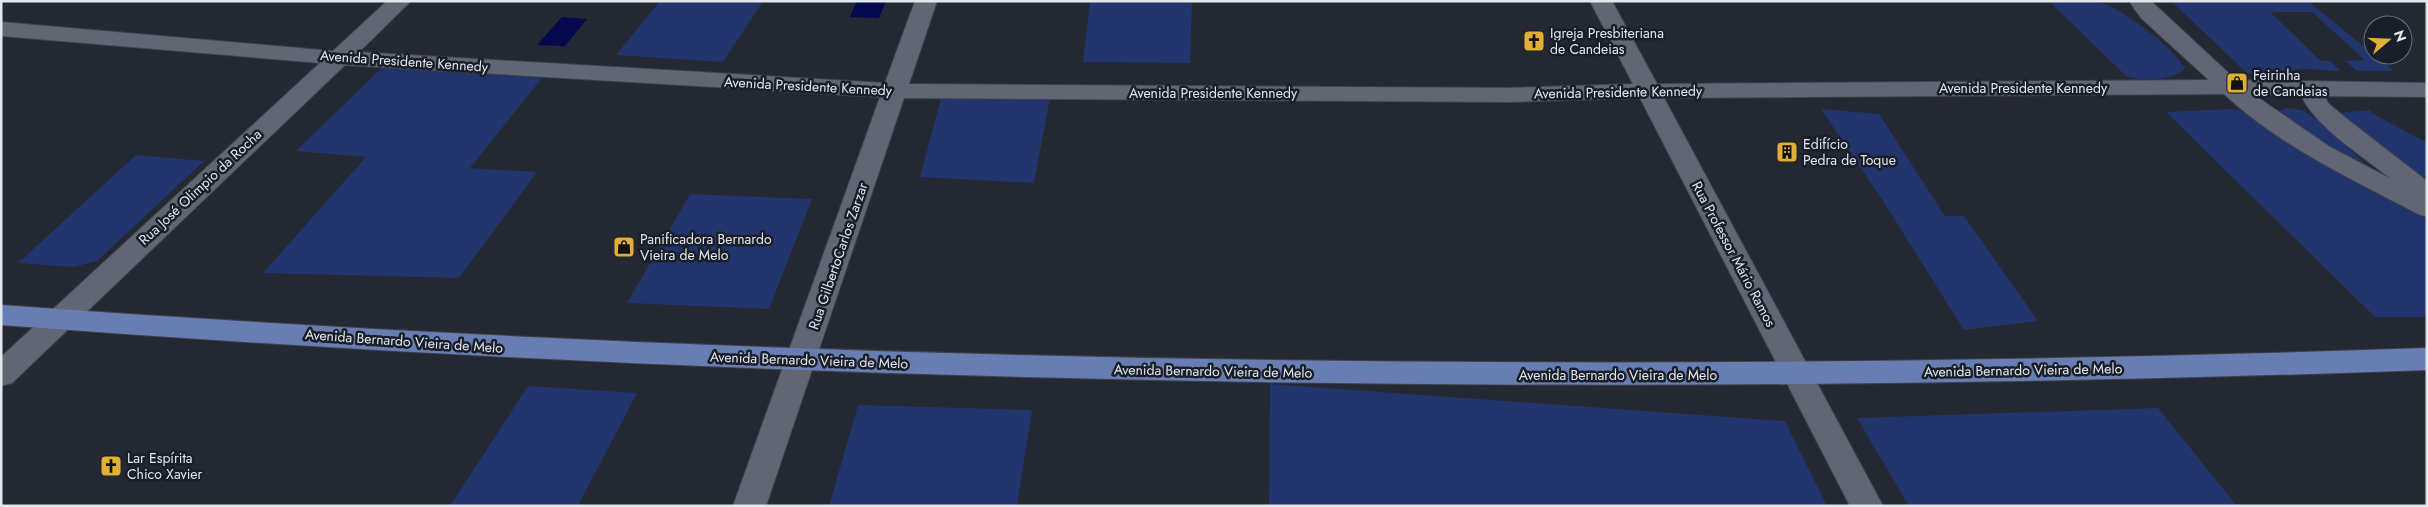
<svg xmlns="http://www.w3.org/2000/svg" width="2428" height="507" viewBox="0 0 2428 507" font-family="Jost,sans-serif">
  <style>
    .green { fill: #21356c }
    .water { fill: #04084f }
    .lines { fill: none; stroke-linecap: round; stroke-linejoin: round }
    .street-casing { stroke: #3f434d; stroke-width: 2 }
    .primary-casing { stroke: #3f434d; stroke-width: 2 }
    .street { fill: #606673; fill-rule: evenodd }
    .primary { fill: #687eb3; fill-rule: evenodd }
    .labels { text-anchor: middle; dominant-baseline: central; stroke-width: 5; stroke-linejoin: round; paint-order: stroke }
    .poi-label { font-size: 14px; fill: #e2e6ed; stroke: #191e29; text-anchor: start }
    .street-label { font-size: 14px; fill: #e2e6ed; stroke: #191e29 }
  </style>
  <rect width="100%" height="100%" fill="#232833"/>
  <!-- green -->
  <path class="green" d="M 660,1 L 763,1 L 723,62 L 616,55 Z
    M 1090,1 L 1192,1 L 1190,63 L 1083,62 Z
    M 2049,1 C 2064,1 2083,0 2096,1 C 2124,9 2169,44 2185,68 C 2172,82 2143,81 2126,76 Z
    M 2171,1 L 2308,1 L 2394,71 L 2357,71 L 2346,61 L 2365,60 L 2312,12 L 2270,12 L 2321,61 L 2331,61 L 2340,71 C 2327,71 2304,67 2293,70 L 2303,79 L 2263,79 L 2247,73 Z
    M 384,66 L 542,78 L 470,168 L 537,172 L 459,278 L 263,273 L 366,157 L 296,151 Z
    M 942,95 L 1050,98 L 1034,183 L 920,177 Z
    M 2288,108 L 2302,110 L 2320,121 L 2379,177 L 2287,120 L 2278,111 Z
    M 1821,109 L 1879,114 L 1945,216 L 1964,216 L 2038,321 L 1964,330 L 1885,204 Z
    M 2231,109 L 2243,110 L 2320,161 L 2427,219 L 2427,317 L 2375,317 L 2166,112 Z
    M 2371,110 L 2370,112 L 2427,143 L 2427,179 L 2400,162 L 2337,113 Z
    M 136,155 L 204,161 L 97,261 L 73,267 L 18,263 Z
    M 690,194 L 812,199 L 769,309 L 627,303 Z
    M 1270,384 L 1785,421 L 1827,506 L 1269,506 Z
    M 528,386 L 637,393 L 578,506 L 450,506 Z
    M 858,405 L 1032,410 L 1017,506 L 829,506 Z
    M 2158,408 L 2237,506 L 1909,506 L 1857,418 Z"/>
  <!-- water -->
  <path class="water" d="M 857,1 L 886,1 L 879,18 L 850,17 Z
    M 562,17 L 587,19 L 565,46 L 537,45 Z"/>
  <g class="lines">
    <!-- street casing -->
    <g class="street-casing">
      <path id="street" d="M 387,1 L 411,1 L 359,52 L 885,83 L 915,1 L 937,1 L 909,84 L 1509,88 L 1633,84 L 1590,1 L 1612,1 L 1657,84 L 2209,80 L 2141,18 L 2129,1 L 2151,1 L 2236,80 L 2427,83 L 2427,97 L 2325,96 L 2328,103 L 2342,115 L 2427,181 L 2427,217 L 2418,214 C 2351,179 2280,146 2224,94 L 1664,98 L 1883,506 L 1850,506 L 1640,98 L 1509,102 L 904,98 L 766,506 L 733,506 L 880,97 L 345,65 L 12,383 L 1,386 L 1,357 L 320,63 L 1,36 L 1,22 L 333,51 ZM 2253,94 L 2301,95 C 2316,128 2363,156 2391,179 L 2330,147 Z"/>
    </g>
    <!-- primary casing -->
    <g class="primary-casing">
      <path id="primary" d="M 1,305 C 809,364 1618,376 2427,348 L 2427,370 C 1618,399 809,386 1,325 Z"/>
    </g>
    <!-- street -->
    <use href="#street" class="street"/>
    <!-- primary -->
    <use href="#primary" class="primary"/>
  </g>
  <!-- icons -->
  <defs>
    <g id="church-square" transform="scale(1.125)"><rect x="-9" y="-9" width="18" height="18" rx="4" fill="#dfb034" stroke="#191e29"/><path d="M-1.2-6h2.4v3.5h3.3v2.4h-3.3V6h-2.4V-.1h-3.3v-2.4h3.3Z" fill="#111"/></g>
    <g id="shop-square" transform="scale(1.125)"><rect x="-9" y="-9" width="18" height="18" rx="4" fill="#dfb034" stroke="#191e29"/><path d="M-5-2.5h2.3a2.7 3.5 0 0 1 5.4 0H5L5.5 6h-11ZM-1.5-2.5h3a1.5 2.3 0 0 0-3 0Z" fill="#111"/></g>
    <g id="building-square" transform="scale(1.125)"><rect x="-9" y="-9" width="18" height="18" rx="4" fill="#dfb034" stroke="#191e29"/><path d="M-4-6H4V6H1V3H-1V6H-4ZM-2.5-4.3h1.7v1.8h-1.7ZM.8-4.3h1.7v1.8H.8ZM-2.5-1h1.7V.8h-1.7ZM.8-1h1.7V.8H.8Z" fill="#111"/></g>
  </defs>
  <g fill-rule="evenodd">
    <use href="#church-square" x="1534" y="41"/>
    <use href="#shop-square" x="2237" y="83"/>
    <use href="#building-square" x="1787" y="152"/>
    <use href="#shop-square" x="624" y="247"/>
    <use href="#church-square" x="111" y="466"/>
  </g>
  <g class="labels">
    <!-- poi labels -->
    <g class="poi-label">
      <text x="1550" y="33">Igreja Presbiteriana<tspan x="1550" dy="16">de Candeias</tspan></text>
      <text x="2253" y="75">Feirinha<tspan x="2253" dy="16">de Candeias</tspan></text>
      <text x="1803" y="144">Edifício<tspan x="1803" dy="16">Pedra de Toque</tspan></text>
      <text x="640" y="239">Panificadora Bernardo<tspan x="640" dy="16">Vieira de Melo</tspan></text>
      <text x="127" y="458">Lar Espírita<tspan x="127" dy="16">Chico Xavier</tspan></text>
    </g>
    <!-- street labels -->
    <g class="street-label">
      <text transform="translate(404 61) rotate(4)">Avenida Presidente Kennedy</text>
      <text transform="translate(808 86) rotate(3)">Avenida Presidente Kennedy</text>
      <text x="2023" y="88">Avenida Presidente Kennedy</text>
      <text transform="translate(1618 92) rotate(-1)">Avenida Presidente Kennedy</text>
      <text x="1213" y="93">Avenida Presidente Kennedy</text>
      <text transform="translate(200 187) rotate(-43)">Rua José Olimpio da Rocha</text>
      <text transform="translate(1734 254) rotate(62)">Rua Professor Mário Ramos</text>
      <text transform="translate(838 256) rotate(-71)">Rua GilbertoCarlos Zarzar</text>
      <text transform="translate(404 341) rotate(4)">Avenida Bernardo Vieira de Melo</text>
      <text transform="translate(809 360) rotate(2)">Avenida Bernardo Vieira de Melo</text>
      <text transform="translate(2023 370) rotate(-1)">Avenida Bernardo Vieira de Melo</text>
      <text transform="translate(1213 371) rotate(1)">Avenida Bernardo Vieira de Melo</text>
      <text x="1618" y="375">Avenida Bernardo Vieira de Melo</text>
    </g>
  </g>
  <!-- border -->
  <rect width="2428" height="507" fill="none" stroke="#e2e6ed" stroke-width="5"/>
  <!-- north arrow -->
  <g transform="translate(2388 40) rotate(71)"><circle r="24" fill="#191e29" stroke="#696e77"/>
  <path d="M0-4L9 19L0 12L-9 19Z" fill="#dfb034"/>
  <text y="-8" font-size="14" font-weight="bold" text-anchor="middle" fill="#e2e6ed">N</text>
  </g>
</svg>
